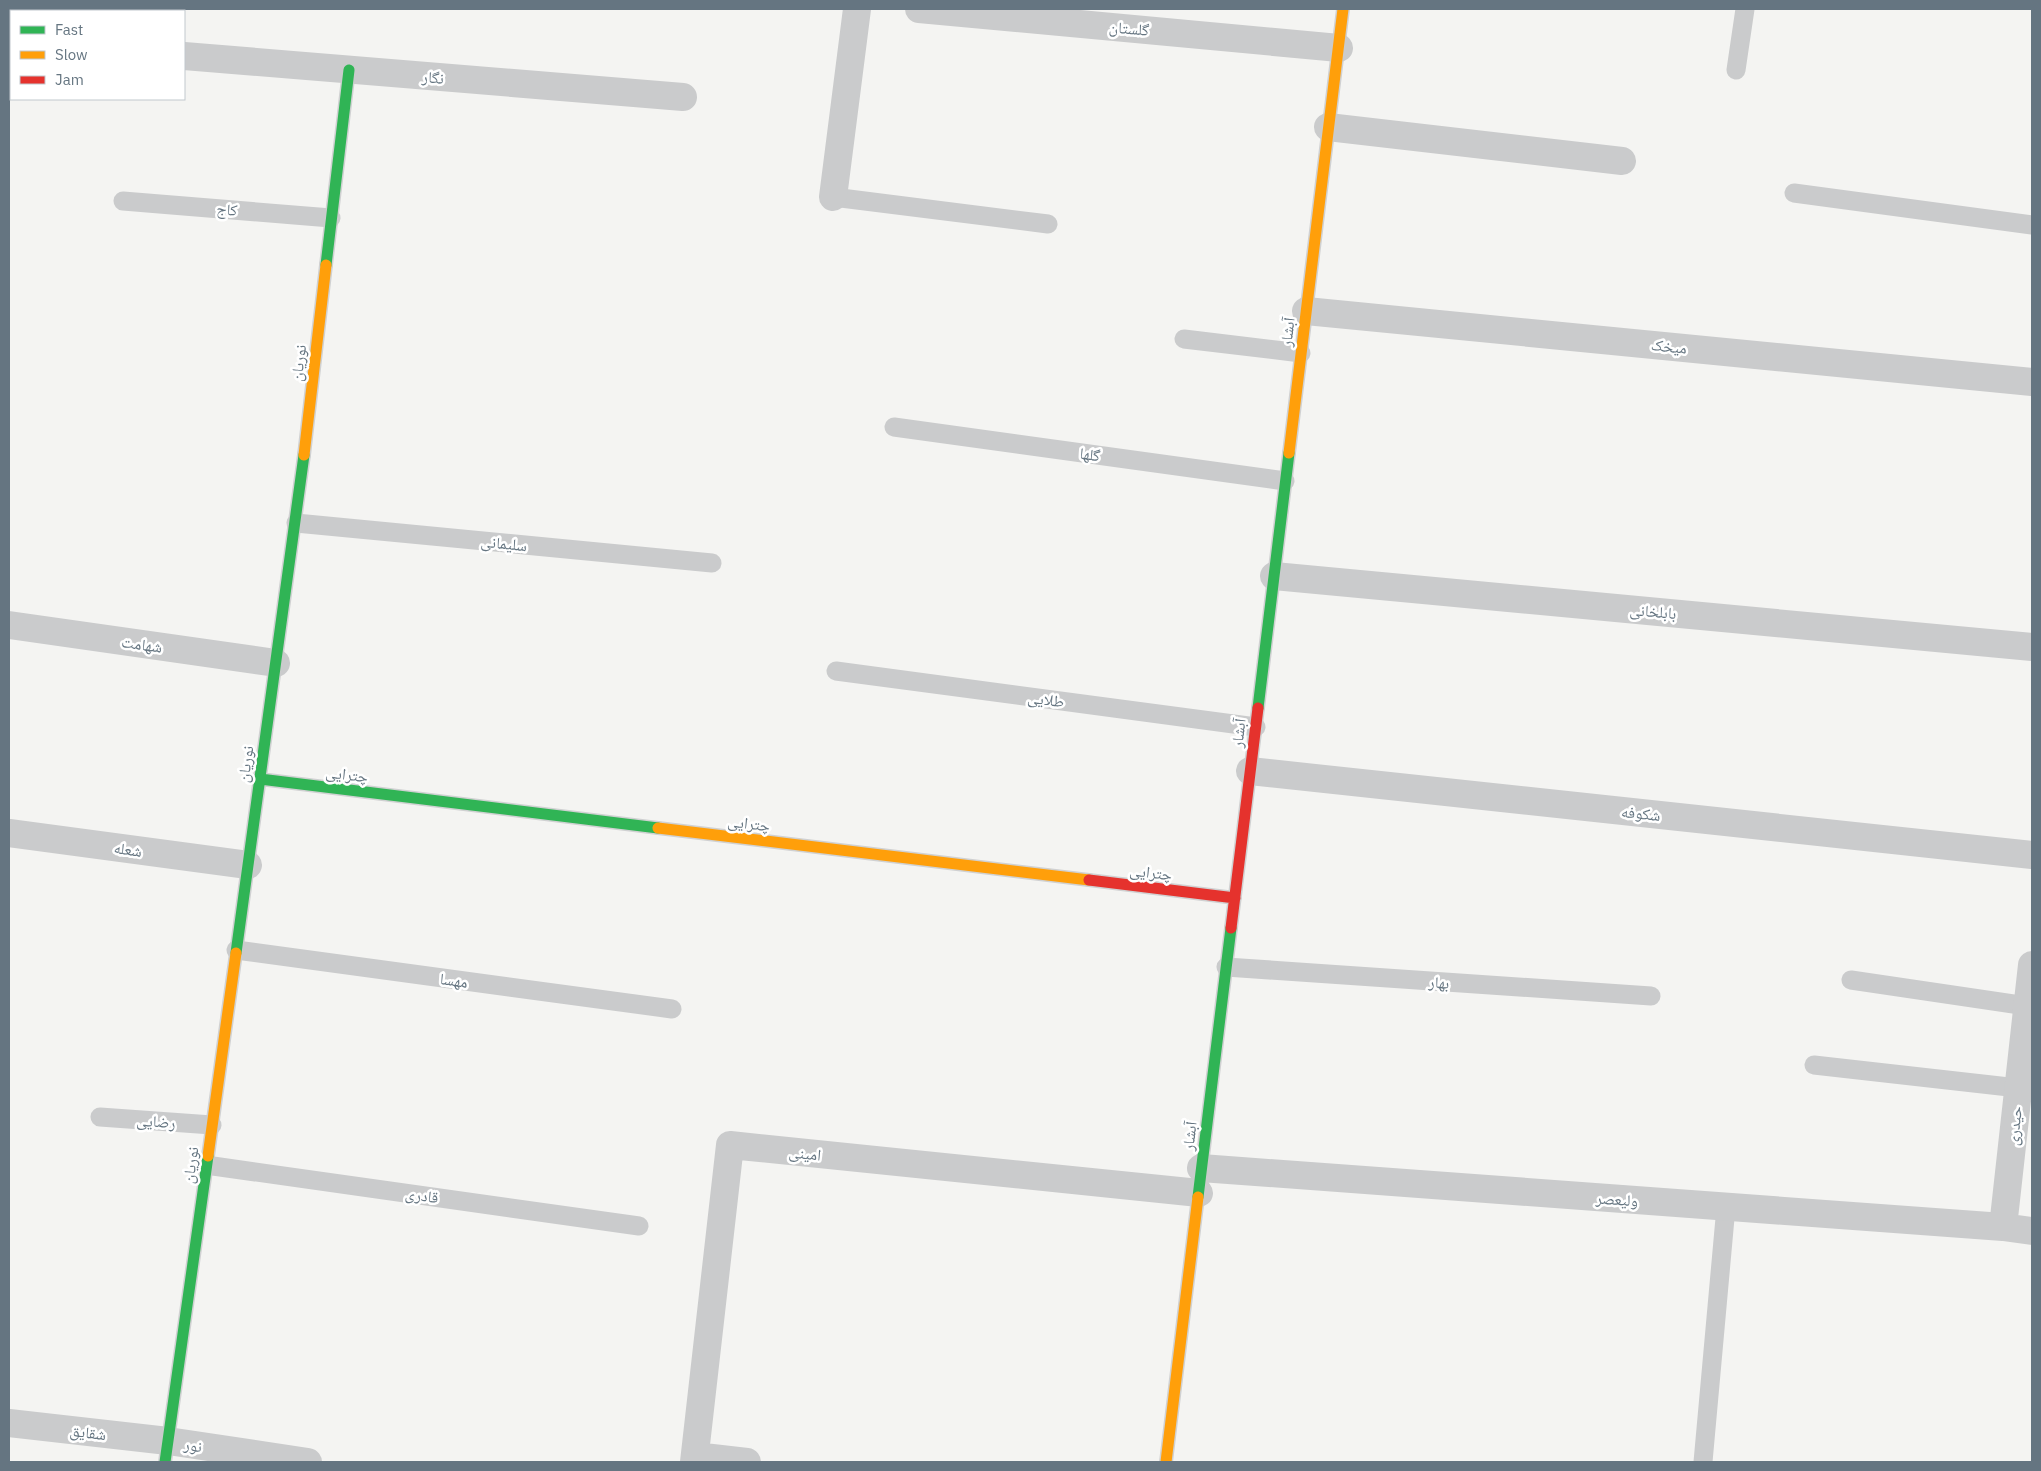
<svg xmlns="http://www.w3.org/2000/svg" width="2041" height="1471" viewBox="0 0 2041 1471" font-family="'IBM Plex Sans','Noto Naskh Arabic',sans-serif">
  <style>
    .green { fill: #e4e6e0 }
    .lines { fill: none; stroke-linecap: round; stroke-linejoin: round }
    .fast-casing { stroke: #d0d1d2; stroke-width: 14 }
    .slow-casing { stroke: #d0d1d2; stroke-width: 14 }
    .jam-casing { stroke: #d0d1d2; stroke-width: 14 }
    .lane { stroke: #cacbcc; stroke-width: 19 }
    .street { stroke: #cacbcc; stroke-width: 28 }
    .fast { stroke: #30b455; stroke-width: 11 }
    .slow { stroke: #ff9f0a; stroke-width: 11 }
    .jam { stroke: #e5322d; stroke-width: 11 }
    .labels { text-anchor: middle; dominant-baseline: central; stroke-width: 5; stroke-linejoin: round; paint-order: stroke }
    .street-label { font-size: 16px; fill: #657581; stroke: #fff }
  </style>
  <rect width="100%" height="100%" fill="#f4f4f2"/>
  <!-- green -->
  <path class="green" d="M 9,9 L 56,9 L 55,11 L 11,11 L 11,99 L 9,104 Z"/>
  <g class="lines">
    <!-- fast casing -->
    <g class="fast-casing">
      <path id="fast" d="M 326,265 L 349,70
        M 1258,708 L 1289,453
        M 260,779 L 658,828
        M 236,953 L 304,455
        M 1198,1197 L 1231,928
        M 165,1462 L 208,1156"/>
    </g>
    <!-- slow casing -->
    <g class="slow-casing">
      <path id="slow" d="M 1289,453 L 1343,9
        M 304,455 L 326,265
        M 658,828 L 1089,880
        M 208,1156 L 236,953
        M 1166,1462 L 1198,1197"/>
    </g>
    <!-- jam casing -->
    <g class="jam-casing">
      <path id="jam" d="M 1089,880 L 1235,898
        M 1231,928 L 1258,708"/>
    </g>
    <!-- lane -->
    <path class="lane" d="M 1736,70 L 1745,9
      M 1794,193 L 2032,225
      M 833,197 L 1048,224
      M 123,201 L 331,218
      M 1184,339 L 1301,353
      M 894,427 L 1285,481
      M 296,523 L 712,563
      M 836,671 L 1256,727
      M 236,950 L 672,1009
      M 1226,967 L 1651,996
      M 1851,980 L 2027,1006
      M 1814,1065 L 2018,1088
      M 100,1117 L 212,1125
      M 206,1165 L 639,1226
      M 1703,1462 L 1726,1207"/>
    <!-- street -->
    <path class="street" d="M 919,9 L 1339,48
      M 184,56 L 683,97
      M 1328,127 L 1622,161
      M 833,197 L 857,9
      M 1306,311 L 2032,382
      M 1274,576 L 2032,647
      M 9,625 L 276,663
      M 1250,771 L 2032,855
      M 9,833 L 248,865
      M 1201,1168 L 2003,1227 L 2032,1231
      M 2003,1227 L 2032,965
      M 9,1423 L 168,1441 L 308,1462
      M 695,1456 L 747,1462
      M 694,1462 L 730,1145 L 1199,1193"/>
    <!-- fast -->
    <use href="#fast" class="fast"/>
    <!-- slow -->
    <use href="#slow" class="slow"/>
    <!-- jam -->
    <use href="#jam" class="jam"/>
  </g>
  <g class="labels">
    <!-- street labels -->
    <g class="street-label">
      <text transform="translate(1129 28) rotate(5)">گلستان</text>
      <text transform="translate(433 77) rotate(5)">نگار</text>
      <text transform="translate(227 209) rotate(5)">کاج</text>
      <text transform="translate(1287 332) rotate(-83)">آبشار</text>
      <text transform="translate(1669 346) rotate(6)">میخک</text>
      <text transform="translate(298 363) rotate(-83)">نوریان</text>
      <text transform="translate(1090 454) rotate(8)">گلها</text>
      <text transform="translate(504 543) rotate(6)">سلیمانی</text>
      <text transform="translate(1653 611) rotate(5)">بابلخانی</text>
      <text transform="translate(142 644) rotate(8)">شهامت</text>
      <text transform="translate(1046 699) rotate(8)">طلایی</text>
      <text transform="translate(1238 733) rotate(-83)">آبشار</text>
      <text transform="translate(245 764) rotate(-82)">نوریان</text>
      <text transform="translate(347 774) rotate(7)">چترایی</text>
      <text transform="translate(1641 813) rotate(6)">شکوفه</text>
      <text transform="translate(749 823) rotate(7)">چترایی</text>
      <text transform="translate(128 849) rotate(8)">شعله</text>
      <text transform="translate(1151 872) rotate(7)">چترایی</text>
      <text transform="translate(454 980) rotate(8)">مهسا</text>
      <text transform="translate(1439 982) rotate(4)">بهار</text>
      <text transform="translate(156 1121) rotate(4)">رضایی</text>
      <text transform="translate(2014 1126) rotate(-84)">حیدری</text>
      <text transform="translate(1189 1136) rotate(-83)">آبشار</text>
      <text transform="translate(805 1153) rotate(6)">امینی</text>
      <text transform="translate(190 1165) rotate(-82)">نوریان</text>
      <text transform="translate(422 1195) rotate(8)">قادری</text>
      <text transform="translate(1617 1199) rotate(4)">ولیعصر</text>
      <text transform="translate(88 1432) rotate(7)">شقایق</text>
      <text transform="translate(193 1445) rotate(9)">نور</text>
    </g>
  </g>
  <!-- border -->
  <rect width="2041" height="1471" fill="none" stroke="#657581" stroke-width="20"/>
  <!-- legend -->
  <rect x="10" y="10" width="175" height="90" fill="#ffffff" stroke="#c1c8cd"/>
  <rect x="20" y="26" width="25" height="8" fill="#30b455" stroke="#c1c8cd"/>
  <text x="55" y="35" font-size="15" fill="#657581">Fast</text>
  <rect x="20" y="51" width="25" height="8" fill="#ff9f0a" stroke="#c1c8cd"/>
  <text x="55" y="60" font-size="15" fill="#657581">Slow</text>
  <rect x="20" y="76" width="25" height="8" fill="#e5322d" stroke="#c1c8cd"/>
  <text x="55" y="85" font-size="15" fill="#657581">Jam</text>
</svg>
